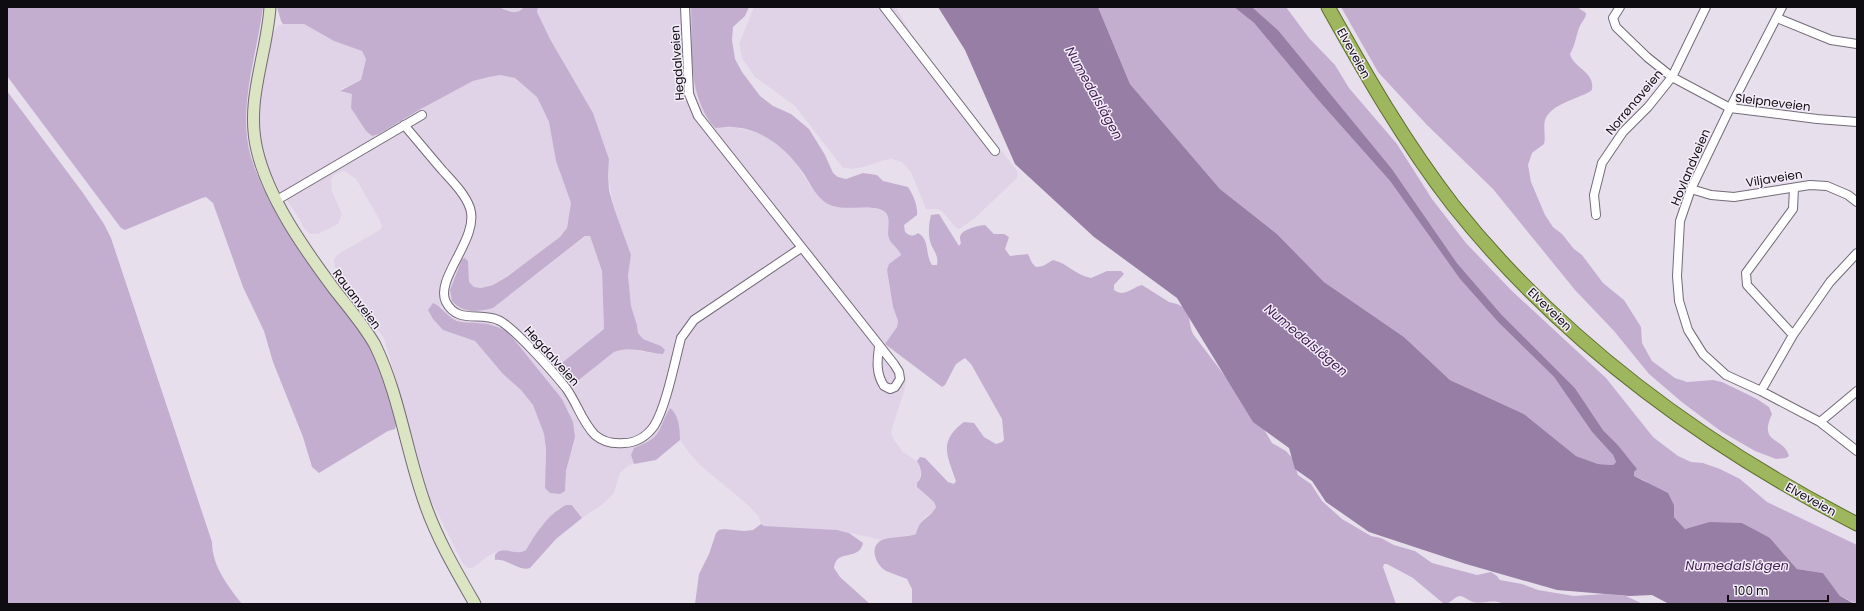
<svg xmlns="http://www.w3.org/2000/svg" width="1864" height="611" viewBox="0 0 1864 611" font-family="Poppins,sans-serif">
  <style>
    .built { fill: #e0d3e7; fill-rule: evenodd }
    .green { fill: #c4aed0 }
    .water { fill: #967ea5 }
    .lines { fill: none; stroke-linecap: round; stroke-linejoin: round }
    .minor-casing { stroke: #736b77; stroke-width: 10 }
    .secondary-casing { stroke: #736b77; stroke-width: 13 }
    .trunk-casing { stroke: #5c6f29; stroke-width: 15 }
    .minor { stroke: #fff; stroke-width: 8 }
    .secondary { stroke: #dbe4c3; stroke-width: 11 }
    .trunk { stroke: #9eb65e; stroke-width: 13 }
    .labels { text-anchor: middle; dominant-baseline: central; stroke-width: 3; stroke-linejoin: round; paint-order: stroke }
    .street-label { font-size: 12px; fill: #0e0c10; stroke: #f5edfa }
    .water-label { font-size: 13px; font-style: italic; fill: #452356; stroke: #f5edfa }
  </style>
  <rect width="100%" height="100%" fill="#e8dfed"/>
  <!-- built -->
  <path class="built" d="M 499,7 L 524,7 L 521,11 L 516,13 Z
    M 538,7 L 691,7 L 693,57 L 697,99 L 709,121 L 715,128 L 732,127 L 742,129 L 761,134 L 777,143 L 795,162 L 811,187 L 838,207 L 875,208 L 885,212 L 889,217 L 888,228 L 893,245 L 900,251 L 901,255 L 889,264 L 887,270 L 893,307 L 898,321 L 897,327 L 885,344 L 903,370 L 906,378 L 905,388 L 891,432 L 894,440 L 903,452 L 917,461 L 921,472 L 917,487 L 934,502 L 936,507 L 933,512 L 925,517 L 917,528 L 916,534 L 882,540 L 837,530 L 764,526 L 761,524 L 759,517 L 748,505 L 700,465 L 691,455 L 680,440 L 680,433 L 667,414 L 661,430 L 654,438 L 634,449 L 631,455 L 634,464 L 628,466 L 620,473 L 614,493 L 603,504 L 582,518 L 573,505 L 566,505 L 558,509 L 543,524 L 526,550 L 522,553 L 501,550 L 488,556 L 473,568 L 467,568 L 462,562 L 429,496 L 384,338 L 344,285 L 335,267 L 334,259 L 338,254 L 380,230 L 382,226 L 379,219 L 356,179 L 344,171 L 336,174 L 331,179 L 332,191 L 342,214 L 338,224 L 318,234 L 310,234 L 304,228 L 297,215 L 278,188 L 267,165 L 260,133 L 259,100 L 271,41 L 274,32 L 278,26 L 283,24 L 304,24 L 334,41 L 362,51 L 366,59 L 361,80 L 341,89 L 341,92 L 352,94 L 355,115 L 361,121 L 366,131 L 372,136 L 379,134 L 419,110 L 473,81 L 500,75 L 515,78 L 537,97 L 549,122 L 556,161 L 571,203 L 567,228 L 560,237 L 535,257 L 493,285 L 481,288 L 474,287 L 469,282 L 468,261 L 462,259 L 450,290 L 452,301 L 462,310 L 471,311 L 483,311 L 493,308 L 586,236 L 590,236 L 602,271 L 604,329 L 558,366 L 567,381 L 571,383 L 575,383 L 614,352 L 621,349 L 631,348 L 643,352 L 663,354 L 661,346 L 643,339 L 638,333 L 637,325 L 631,306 L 628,275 L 631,255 L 614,208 L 608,176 L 609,159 L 600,133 L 593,113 L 550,39 L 537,12 ZM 441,306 L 451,318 L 459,322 L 477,323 L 499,326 L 508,332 L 575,437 L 566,471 L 565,490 L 545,466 L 546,449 L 544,434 L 533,405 L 521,390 L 503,374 L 475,341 L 443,330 L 433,319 Z
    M 754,7 L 896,7 L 911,34 L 1015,168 L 1018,173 L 1017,178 L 974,219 L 959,229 L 956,228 L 942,211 L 938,209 L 926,209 L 911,172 L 902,162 L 892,159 L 884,160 L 864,167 L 852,169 L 843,168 L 795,106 L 755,77 L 742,58 L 739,44 Z"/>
  <!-- green -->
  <path class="green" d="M 7,7 L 263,7 C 257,55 237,109 251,157 C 261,190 282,224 301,253 C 320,282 344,307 363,335 C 377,354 385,380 391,402 C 393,410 398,421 395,429 L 388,431 L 319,473 L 312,467 L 303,437 L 273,362 L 264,331 L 243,287 L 213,203 L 206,197 L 202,198 L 125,230 L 121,228 L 7,76 Z
    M 277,7 L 499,7 C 508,11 517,16 524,7 L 538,7 L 537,12 L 550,39 L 593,113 L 609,159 L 608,176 L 609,190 L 614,208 L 631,255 L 628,275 L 631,306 L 637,325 L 638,333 L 643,339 L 661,346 L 665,350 L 663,354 C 647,353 630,345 614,352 L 575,383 C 567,383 559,373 558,366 L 604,329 L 602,271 L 590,236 L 585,236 L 493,308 C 478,312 463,314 452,301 L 450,290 L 462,259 L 465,258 L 468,261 L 469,282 L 474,287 L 481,288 L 493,285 L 508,276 L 560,237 L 567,228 L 571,203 L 556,161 L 549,122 L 537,97 L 515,78 L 500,75 L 489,77 L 473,81 L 419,110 L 379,134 L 372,136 L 366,131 L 351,108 L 352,94 L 340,91 L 361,80 L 366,59 L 362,51 L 334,41 L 304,24 L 283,24 L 281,21 Z
    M 691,7 L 749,7 L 745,16 L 733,27 L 732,40 L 735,59 L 742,72 L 760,96 L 773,106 L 791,114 L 809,129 L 825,155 L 833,173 L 838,177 L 846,179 L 863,173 L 877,175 L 883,181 L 908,187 C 913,195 918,205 917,215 L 904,225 L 905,232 C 910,236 912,237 918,233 C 930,239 925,255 932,265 L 937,265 C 939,254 932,250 930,241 C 928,233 929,222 931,215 L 939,214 L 959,246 L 961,243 C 960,240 959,236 962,233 C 966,229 979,225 985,225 L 994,234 L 1004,234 L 1009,237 L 1005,249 L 1010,256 L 1028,254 L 1032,263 L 1036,267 L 1043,266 L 1053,260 C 1069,264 1075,275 1091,278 L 1107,271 L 1121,271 L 1124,274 L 1114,285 L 1114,290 C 1125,298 1132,287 1142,285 L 1169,302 L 1177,304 L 1187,309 C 1190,318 1189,325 1193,334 L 1259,421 L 1272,443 L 1286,451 L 1293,459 L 1298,475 L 1311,484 L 1322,501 L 1342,519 L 1371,536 L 1381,538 L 1394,545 L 1415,551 L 1432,563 L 1477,575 L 1491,572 L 1497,576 L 1500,580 L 1522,584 L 1538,590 L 1574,596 L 1605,594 L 1626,596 L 1643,604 L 1504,604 C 1491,598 1482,605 1473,602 C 1469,601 1465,597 1461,596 C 1454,596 1451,604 1444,604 L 1413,578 L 1387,564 L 1384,564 L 1383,567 L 1396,604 L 912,604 L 912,589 L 907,579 C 900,576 893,574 886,571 C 876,565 868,547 882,540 C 892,536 905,538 916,534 C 920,517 929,520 936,507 L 934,502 L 917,487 L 917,483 C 924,477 921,468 917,461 L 920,457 L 925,458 L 948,482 L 954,484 L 956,481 C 947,455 938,441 964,422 L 974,423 L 984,437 L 996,444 L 1002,442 L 1004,440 L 1002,419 L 971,364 L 965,358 L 956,364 L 945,385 L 942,387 L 885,344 L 897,327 L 898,321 L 893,307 L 887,270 L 889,264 L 901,255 C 899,248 891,245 889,238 C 886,230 892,218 885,212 C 872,202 845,213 828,204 C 816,197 811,185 804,174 C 787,149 763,129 733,127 C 727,126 721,128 715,128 C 686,95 693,47 691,7 Z
    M 1098,7 L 1234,7 L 1254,23 L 1319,101 L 1390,181 L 1460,279 L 1499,323 L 1554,377 L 1592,432 L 1613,455 L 1616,462 L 1613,465 L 1598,464 L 1576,456 L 1524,414 L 1450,380 L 1404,337 L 1324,282 L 1277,234 L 1220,189 L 1130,84 Z
    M 1252,7 L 1286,7 L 1309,38 L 1335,65 L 1349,88 L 1397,144 L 1432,199 L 1466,243 L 1511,290 L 1606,378 L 1653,437 L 1678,456 L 1691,462 L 1703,463 L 1720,469 L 1740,479 L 1767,502 L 1857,545 L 1857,604 L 1840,596 L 1823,573 L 1797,569 L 1770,538 L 1709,522 L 1685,529 L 1674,517 L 1674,505 L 1645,481 L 1634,476 L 1634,472 L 1617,444 L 1603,430 L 1575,388 L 1501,314 L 1457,263 L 1392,169 L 1278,30 Z
    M 1341,7 L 1577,7 L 1586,13 C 1586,19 1581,22 1579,28 C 1576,37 1575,45 1570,54 C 1574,69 1595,71 1592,90 C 1580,99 1551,103 1545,120 C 1543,127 1546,137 1544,144 L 1532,153 L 1528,165 L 1531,182 L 1545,215 L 1553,227 L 1562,234 L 1574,249 L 1582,255 L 1603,283 L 1624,300 L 1641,327 L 1642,343 L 1652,361 L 1675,378 L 1687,382 L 1713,380 L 1722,382 L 1757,399 L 1769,407 L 1772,414 C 1758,444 1783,436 1789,456 L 1786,458 L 1776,459 L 1755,451 L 1722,432 L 1683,403 L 1649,374 L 1614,331 L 1575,290 L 1493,189 L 1427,125 L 1378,72 Z
    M 7,91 L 83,193 L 104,224 L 111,238 L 212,542 C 212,566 228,586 242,604 L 7,604 Z
    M 433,303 C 443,307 447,317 457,321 C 462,323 470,322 476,323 C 487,323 498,326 508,332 L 562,399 L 573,422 L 575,437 L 566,471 L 565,491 L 560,494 L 550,493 L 545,488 L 546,449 L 544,434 L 533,405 L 521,390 L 503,374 L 475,341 L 443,330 L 433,319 L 428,310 Z
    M 670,408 C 679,415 680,429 680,440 L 656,460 L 634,464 L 631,455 L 634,448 C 664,436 656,432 670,408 Z
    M 566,505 L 572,505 L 582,518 L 556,539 L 530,568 C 519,572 507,558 495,560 L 495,555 C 502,544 516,557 526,550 C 536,533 548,514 566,505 Z
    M 761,524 L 764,526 L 837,530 L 849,533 L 863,543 C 859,562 836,548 834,568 L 840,577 L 870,604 L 695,604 L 699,574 L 709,554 L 716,533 L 719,530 L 724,529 L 744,531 L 753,530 Z"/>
  <!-- water -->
  <path class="water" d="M 938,7 L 1098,7 L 1130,84 L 1220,189 L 1277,234 L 1324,282 L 1404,337 L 1450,380 L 1524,414 L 1576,456 L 1598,464 L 1613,465 L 1616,462 L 1613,455 L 1592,432 L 1554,377 L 1499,323 L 1460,279 L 1390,181 L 1319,101 L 1254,23 L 1234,7 L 1252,7 L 1278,30 L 1392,169 L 1457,263 L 1501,314 L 1575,388 L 1603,430 L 1617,444 L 1637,469 L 1634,472 L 1634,476 L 1668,493 L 1674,505 L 1674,517 L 1685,529 L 1709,522 L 1742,523 L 1770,538 L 1797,569 L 1823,573 L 1840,596 L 1855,604 L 1669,604 L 1652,595 L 1630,596 L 1557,590 L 1466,564 L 1369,532 L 1326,502 L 1312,481 L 1295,469 L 1289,448 L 1253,422 L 1177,298 L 1094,237 L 1015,164 L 965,50 Z"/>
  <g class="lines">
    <!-- minor casing -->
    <g class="minor-casing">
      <path id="minor" d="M 685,7 L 689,94 L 698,116 L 894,364 L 899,372 L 900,379 L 895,387 L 890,389 L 884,386 C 876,374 877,361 879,347
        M 884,7 L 995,151
        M 1620,7 L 1613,18 L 1616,27 L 1647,57 L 1672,77 L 1730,108 L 1817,119 L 1857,122
        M 1782,7 L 1730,108 L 1691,189 L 1680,221 L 1677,276 L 1679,301 L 1688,330 L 1703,354 L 1726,375 L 1761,391 L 1820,422 L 1857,451
        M 1777,18 L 1831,40 L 1857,44
        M 404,125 C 417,140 430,156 443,171 C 453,182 465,194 470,208 C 480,238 434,279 446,302 C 457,324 480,312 498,320 C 513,326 554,373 566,388 C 577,403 582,422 595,435 C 603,442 613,444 624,443 C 636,443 647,436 654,426 C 666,407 675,361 681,338 L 694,320 L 801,248
        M 1691,189 L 1711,195 L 1734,197 L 1810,185 L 1827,186 L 1848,195 L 1857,202
        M 277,200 L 422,115
        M 1596,215 L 1594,195 L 1602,163 L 1623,132 L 1648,107 L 1672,77 L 1706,7
        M 1793,335 L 1747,285 L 1746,273 L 1793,209 L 1794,188
        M 1761,391 L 1793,335 L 1830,282 L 1857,253
        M 1820,422 L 1857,391"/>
    </g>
    <!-- secondary casing -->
    <g class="secondary-casing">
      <path id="secondary" d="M 270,7 C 267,55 245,101 257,150 C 268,198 305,250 334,289 C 348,307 364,325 375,345 C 399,394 406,450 424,501 C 436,537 456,571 475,604"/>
    </g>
    <!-- trunk casing -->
    <g class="trunk-casing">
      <path id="trunk" d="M 1328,7 C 1366,75 1405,143 1453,205 C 1561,341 1704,445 1857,524"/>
    </g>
    <!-- minor -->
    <use href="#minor" class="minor"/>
    <!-- secondary -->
    <use href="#secondary" class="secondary"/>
    <!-- trunk -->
    <use href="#trunk" class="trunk"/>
  </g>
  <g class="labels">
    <!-- street labels -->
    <g class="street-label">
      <text transform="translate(1354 53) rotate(61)">Elveveien</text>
      <text transform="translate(677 63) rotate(-94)">Hegdalveien</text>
      <text transform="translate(1634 102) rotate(-50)">Norrønaveien</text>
      <text transform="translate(1773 102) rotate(7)">Sleipneveien</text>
      <text transform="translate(1690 167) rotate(-67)">Hovlandveien</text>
      <text transform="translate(1774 178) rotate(-9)">Viljaveien</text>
      <text transform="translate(357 299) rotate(53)">Rauanveien</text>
      <text transform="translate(1550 309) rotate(44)">Elveveien</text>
      <text transform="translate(552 356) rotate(48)">Hegdalveien</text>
      <text transform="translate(1811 499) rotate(29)">Elveveien</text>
    </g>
    <!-- water labels -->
    <g class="water-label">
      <text transform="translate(1094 93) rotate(61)">Numedalslågen</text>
      <text transform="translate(1306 340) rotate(40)">Numedalslågen</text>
      <text x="1737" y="565">Numedalslågen</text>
    </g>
  </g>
  <!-- border -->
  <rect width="1864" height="611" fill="none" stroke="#0e0c10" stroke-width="16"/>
  <!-- scale -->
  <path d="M1728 595v6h100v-6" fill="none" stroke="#0e0c10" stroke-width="2"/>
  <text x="1734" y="595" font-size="12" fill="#0e0c10" stroke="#f5edfa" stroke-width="3" paint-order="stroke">100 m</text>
</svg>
